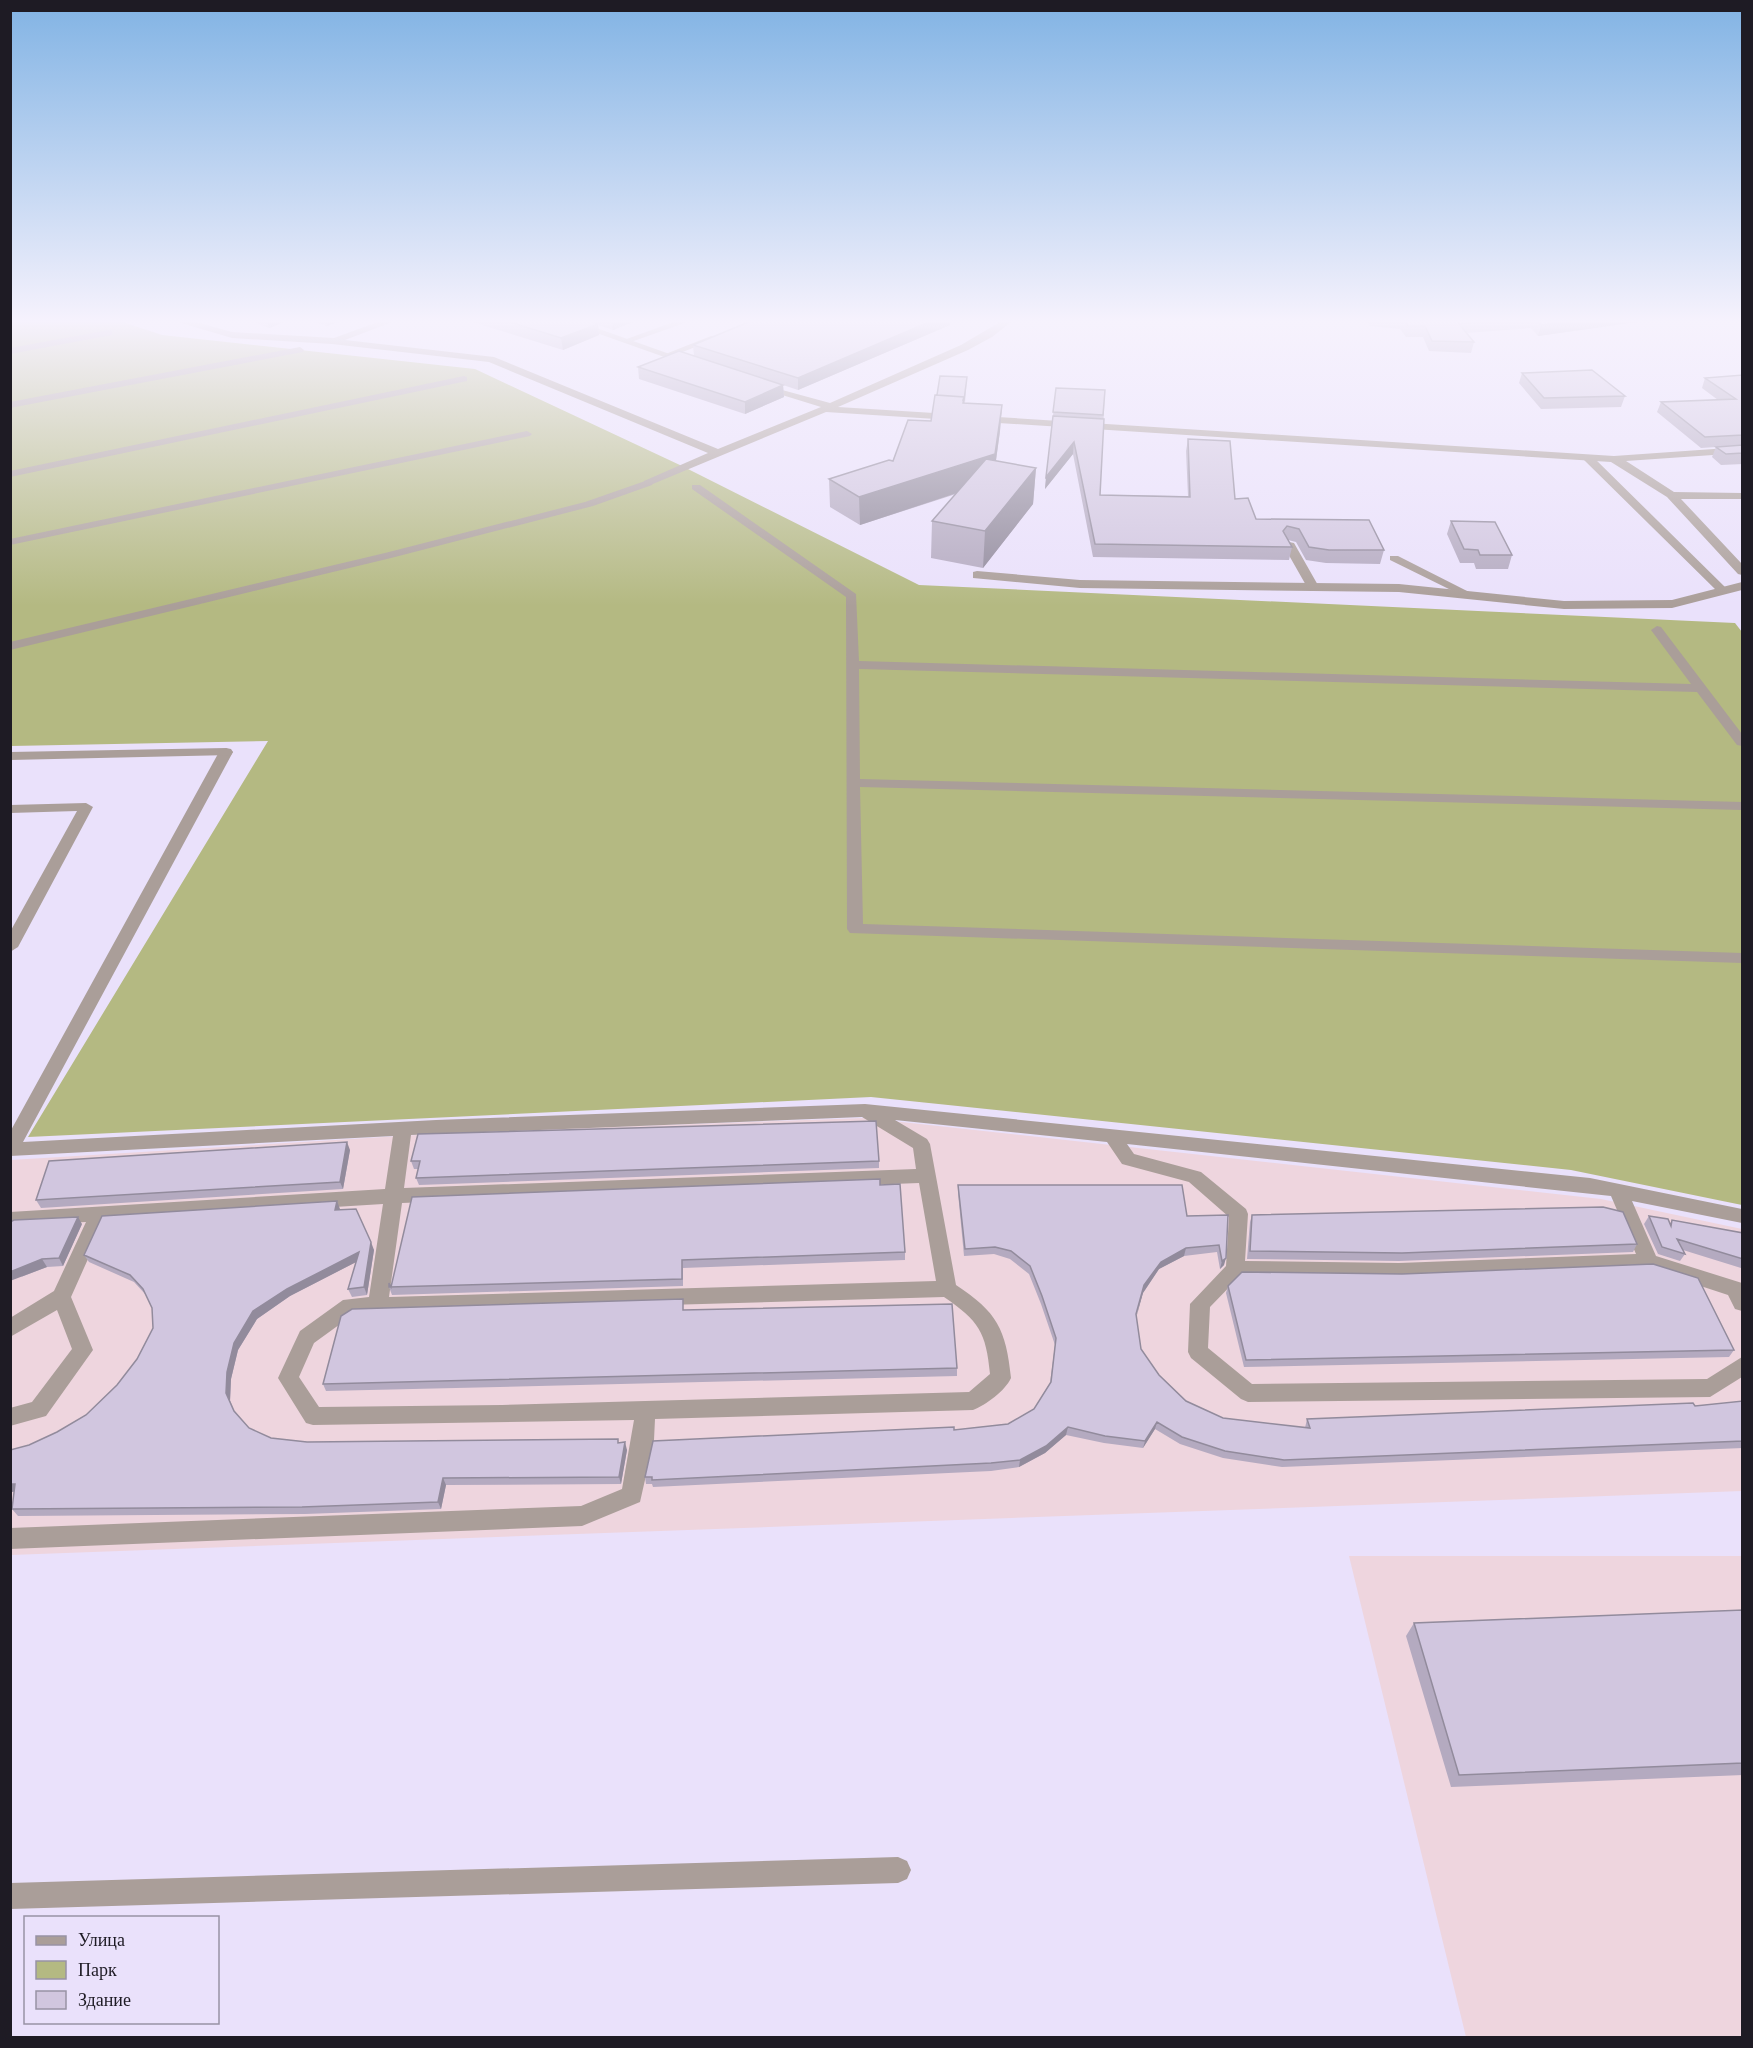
<svg xmlns="http://www.w3.org/2000/svg" width="1753" height="2048" viewBox="0 0 1753 2048" font-family="'Times New Roman',serif">
  <style>
    .industrial { fill: #eed5de }
    .green { fill: #b4b982 }
    .lines { fill: none; stroke-linecap: round; stroke-linejoin: round }
    .lane { fill: #aa9e99; fill-rule: evenodd }
    .street { fill: #aa9e99; fill-rule: evenodd }
    .wall { fill: #b4aac0 }
    .shaded-wall { fill: #928b9c }
    .building { fill: #d1c6df; stroke: #928b9c; stroke-width: 1.5 }
  </style>
  <rect width="100%" height="100%" fill="#eae1fb"/>
  <!-- industrial -->
  <path class="industrial" d="M 865,1118 L 1601,1199 L 1742,1229 L 1742,1491 L 11,1555 L 11,1160 L 465,1132 Z
    M 1349,1556 L 1742,1556 L 1742,2037 L 1466,2037 Z"/>
  <!-- green -->
  <path class="green" d="M 10,319 L 114,319 L 162,335 L 475,369 L 682,466 L 919,585 L 1735,623 L 1742,632 L 1742,1205 L 1571,1170 L 871,1097 L 28,1137 L 268,741 L 11,746 Z"/>
  <g class="lines">
    <!-- lane -->
    <path class="lane" d="M 682,319 L 696,319 L 628,343 L 621,341 Z
      M 109,330 L 112,331 L 112,335 L 10,354 L 10,348 Z
      M 711,336 L 718,338 L 670,357 L 663,355 Z
      M 300,347 L 304,350 L 303,352 L 10,408 L 10,402 Z
      M 464,376 L 467,377 L 467,381 L 10,477 L 10,471 Z
      M 527,431 L 532,434 L 530,436 L 10,545 L 10,539 Z
      M 1583,455 L 1591,455 L 1725,587 L 1725,591 L 1717,591 L 1583,459 Z
      M 648,480 L 653,483 L 652,485 L 593,506 L 391,558 L 10,650 L 10,642 L 385,553 L 585,502 Z
      M 692,485 L 700,485 L 856,594 L 859,661 L 1691,684 L 1651,630 L 1657,626 L 1661,627 L 1742,734 L 1742,746 L 1737,745 L 1697,692 L 859,669 L 860,779 L 1742,802 L 1742,810 L 860,787 L 863,924 L 1742,953 L 1742,963 L 850,933 L 847,929 L 846,597 L 692,489 Z
      M 1284,541 L 1294,543 L 1319,587 L 1317,589 L 1307,587 L 1282,543 Z
      M 1390,556 L 1398,556 L 1469,592 L 1459,594 L 1390,560 Z
      M 226,748 L 233,752 L 23,1142 L 436,1120 L 865,1104 L 1590,1178 L 1742,1209 L 1742,1223 L 1632,1201 L 1656,1256 L 1742,1283 L 1742,1311 L 1735,1309 L 1728,1295 L 1649,1269 L 1399,1279 L 1239,1277 L 1210,1307 L 1208,1348 L 1252,1384 L 1707,1379 L 1742,1357 L 1742,1377 L 1710,1397 L 1248,1402 L 1241,1399 L 1191,1358 L 1188,1352 L 1190,1304 L 1226,1266 L 1229,1217 L 1189,1182 L 1122,1164 L 1107,1142 L 895,1120 L 927,1139 L 930,1144 L 956,1285 C 997,1312 1006,1329 1011,1378 C 1005,1391 986,1405 973,1410 L 655,1419 L 654,1440 L 640,1502 L 582,1526 L 10,1549 L 10,1528 L 581,1506 L 622,1489 L 634,1420 L 313,1425 L 306,1423 L 278,1378 L 300,1331 L 343,1300 L 369,1297 L 383,1204 L 105,1221 L 71,1297 L 93,1350 L 46,1416 L 10,1426 L 10,1408 L 32,1402 L 72,1349 L 57,1310 L 10,1337 L 10,1318 L 54,1291 L 86,1222 L 10,1226 L 10,1212 L 385,1189 L 393,1136 L 10,1156 L 10,1132 L 219,752 ZM 862,1117 L 913,1148 L 916,1169 L 404,1188 L 411,1135 ZM 1127,1144 L 1611,1196 L 1636,1254 L 1399,1263 L 1245,1261 L 1248,1214 L 1246,1209 L 1201,1172 L 1134,1154 ZM 919,1183 L 936,1281 L 389,1297 L 402,1203 ZM 944,1297 C 979,1321 986,1332 990,1374 L 969,1392 L 502,1405 L 319,1407 L 299,1377 L 314,1343 L 354,1314 Z
      M 86,803 L 93,807 L 18,947 L 10,952 L 10,932 L 77,811 L 10,813 L 10,805 Z
      M 898,1857 L 907,1861 L 911,1870 L 907,1879 L 898,1883 L 10,1909 L 10,1883 Z"/>
    <!-- street -->
    <path class="street" d="M 168,319 L 185,319 L 232,332 L 334,338 L 386,319 L 400,319 L 345,340 L 494,357 L 718,449 L 821,407 L 756,387 L 756,383 L 830,403 L 961,345 L 1005,319 L 1015,319 L 992,337 L 968,350 L 838,407 L 1614,456 L 1742,447 L 1742,453 L 1626,461 L 1674,492 L 1742,493 L 1742,499 L 1681,499 L 1742,564 L 1742,575 L 1738,574 L 1667,497 L 1611,462 L 826,412 L 648,486 L 644,485 L 644,481 L 708,453 L 489,362 L 332,344 L 232,338 Z
      M 557,319 L 571,319 L 695,363 L 687,365 Z
      M 977,571 L 1080,580 L 1399,584 L 1564,601 L 1672,600 L 1742,582 L 1742,590 L 1672,608 L 1564,609 L 1399,592 L 1080,588 L 973,578 L 973,572 Z
      M 226,748 L 231,749 L 233,752 L 231,755 L 10,760 L 10,752 Z"/>
  </g>
  <!-- wall -->
  <path class="wall" d="M 246,319 L 293,319 L 269,328 Z
    M 305,319 L 345,319 L 327,326 Z
    M 463,319 L 640,319 L 613,330 L 598,325 L 599,335 L 563,350 Z
    M 742,319 L 950,319 L 950,325 L 798,390 L 783,385 L 784,397 L 745,414 L 639,379 L 638,367 L 694,356 L 693,345 L 750,322 Z
    M 1208,319 L 1246,319 L 1244,322 L 1208,321 Z
    M 1366,319 L 1637,319 L 1637,322 L 1538,336 L 1531,328 L 1466,333 L 1474,342 L 1471,353 L 1429,351 L 1423,337 L 1406,337 L 1400,329 L 1370,326 Z
    M 1522,373 L 1625,396 L 1621,407 L 1541,409 L 1519,383 Z
    M 1743,375 L 1743,464 L 1721,465 L 1712,457 L 1716,447 L 1701,448 L 1657,412 L 1661,402 L 1718,400 L 1702,388 L 1705,378 Z
    M 967,377 L 965,403 L 1002,405 L 1000,431 L 996,461 L 1036,468 L 1033,504 L 983,568 L 931,558 L 932,521 L 956,494 L 860,525 L 830,507 L 829,479 L 893,461 L 931,421 L 937,395 Z
    M 1056,388 L 1105,390 L 1100,495 L 1188,496 L 1186,451 L 1188,439 L 1235,499 L 1256,519 L 1369,520 L 1384,550 L 1380,564 L 1326,563 L 1306,560 L 1296,542 L 1288,540 L 1292,547 L 1289,560 L 1093,557 L 1073,454 L 1045,489 Z
    M 1451,521 L 1512,555 L 1508,569 L 1476,569 L 1474,563 L 1460,563 L 1447,534 Z
    M 350,1150 L 343,1189 L 41,1208 L 36,1200 Z
    M 411,1161 L 879,1161 L 879,1168 L 419,1185 L 416,1178 L 418,1169 L 414,1169 Z
    M 880,1185 L 905,1252 L 905,1260 L 683,1268 L 683,1286 L 392,1295 L 389,1287 Z
    M 958,1185 L 1187,1216 L 1228,1215 L 1224,1265 L 1220,1269 L 1217,1252 L 1184,1256 L 1159,1269 L 1143,1293 L 1136,1316 L 1141,1349 L 1159,1375 L 1186,1401 L 1223,1418 L 1305,1428 L 1307,1419 L 1695,1406 L 1743,1401 L 1743,1448 L 1282,1467 L 1223,1458 L 1180,1444 L 1155,1429 L 1143,1448 L 1104,1443 L 1066,1435 L 1045,1453 L 1019,1467 L 991,1471 L 653,1487 L 652,1484 L 646,1484 L 645,1477 L 954,1430 L 1008,1424 L 1034,1409 L 1050,1383 L 1055,1345 L 1041,1304 L 1029,1274 L 1010,1259 L 994,1254 L 964,1256 L 958,1193 Z
    M 337,1201 L 339,1210 L 374,1250 L 367,1295 L 352,1297 L 348,1289 L 356,1262 L 290,1296 L 257,1319 L 238,1350 L 231,1379 L 230,1401 L 235,1413 L 249,1428 L 271,1438 L 307,1442 L 619,1443 L 627,1450 L 621,1484 L 446,1485 L 441,1509 L 305,1514 L 18,1516 L 12,1509 L 14,1492 L 10,1492 L 29,1445 L 57,1432 L 86,1415 L 117,1385 L 137,1359 L 153,1328 L 152,1308 L 146,1295 L 134,1282 L 89,1262 L 84,1255 Z
    M 1252,1215 L 1637,1244 L 1633,1252 L 1399,1261 L 1247,1259 L 1250,1222 Z
    M 1649,1216 L 1670,1224 L 1672,1220 L 1743,1233 L 1743,1269 L 1741,1268 L 1683,1250 L 1685,1254 L 1680,1261 L 1658,1254 L 1644,1224 Z
    M 82,1224 L 63,1266 L 47,1267 L 21,1277 Z
    M 1228,1286 L 1734,1350 L 1729,1357 L 1244,1367 L 1226,1293 Z
    M 684,1310 L 957,1368 L 957,1376 L 326,1391 L 323,1384 Z
    M 1743,1610 L 1743,1775 L 1451,1787 L 1406,1636 L 1414,1623 Z"/>
  <!-- shaded-wall -->
  <path class="shaded-wall" d="M 266,319 L 293,319 L 269,328 Z
    M 325,319 L 345,319 L 327,326 Z
    M 612,319 L 640,319 L 613,330 Z
    M 936,319 L 950,319 L 950,325 L 798,390 L 798,378 Z
    M 1582,319 L 1637,319 L 1637,322 L 1538,336 L 1541,325 Z
    M 598,324 L 599,335 L 563,350 L 561,338 Z
    M 783,385 L 784,397 L 745,414 L 745,402 Z
    M 1002,405 L 1000,431 L 993,481 L 860,525 L 859,497 Z
    M 1074,442 L 1073,454 L 1045,489 L 1046,477 Z
    M 1036,468 L 1033,504 L 983,568 L 985,531 Z
    M 347,1142 L 350,1150 L 343,1189 L 340,1182 Z
    M 337,1201 L 340,1209 L 338,1218 L 335,1210 Z
    M 78,1217 L 82,1224 L 63,1266 L 59,1258 Z
    M 371,1242 L 374,1250 L 367,1295 L 364,1287 Z
    M 1186,1248 L 1184,1256 L 1159,1269 L 1143,1293 L 1135,1322 L 1144,1285 L 1161,1262 Z
    M 359,1252 L 362,1259 L 290,1296 L 257,1319 L 238,1350 L 231,1379 L 230,1401 L 238,1418 L 226,1393 L 227,1372 L 234,1343 L 253,1311 L 287,1289 Z
    M 1226,1258 L 1224,1265 L 1220,1269 L 1222,1261 Z
    M 42,1259 L 47,1267 L 10,1281 L 10,1272 Z
    M 1157,1422 L 1155,1429 L 1143,1448 L 1145,1441 Z
    M 1068,1427 L 1066,1435 L 1045,1453 L 1019,1467 L 1020,1460 Z
    M 625,1442 L 627,1450 L 621,1484 L 619,1477 Z
    M 443,1478 L 446,1485 L 441,1509 L 438,1502 Z
    M 10,1484 L 15,1484 L 21,1491 L 10,1492 Z"/>
  <!-- building -->
  <path class="building" d="M 500,319 L 585,319 L 598,324 L 561,338 Z
    M 756,319 L 936,319 L 798,378 L 693,345 Z
    M 1403,319 L 1515,319 L 1459,324 L 1474,342 L 1432,341 L 1425,326 L 1408,326 Z
    M 1535,319 L 1582,319 L 1541,325 Z
    M 679,351 L 783,385 L 745,402 L 638,367 Z
    M 1592,370 L 1625,396 L 1544,398 L 1522,373 Z
    M 1743,375 L 1743,435 L 1705,437 L 1661,402 L 1736,399 L 1705,378 Z
    M 940,376 L 967,377 L 964,400 L 963,400 L 964,397 L 937,395 Z
    M 1056,388 L 1105,390 L 1103,415 L 1053,412 Z
    M 935,395 L 964,397 L 963,403 L 1002,405 L 995,454 L 859,497 L 829,479 L 889,460 L 893,461 L 908,420 L 931,421 Z
    M 1053,416 L 1104,419 L 1100,495 L 1190,497 L 1188,439 L 1230,441 L 1235,499 L 1248,498 L 1256,519 L 1369,520 L 1384,550 L 1329,550 L 1309,547 L 1299,529 L 1287,526 L 1283,531 L 1292,547 L 1095,544 L 1074,442 L 1046,477 Z
    M 1743,445 L 1743,453 L 1726,454 L 1716,447 Z
    M 986,459 L 1036,468 L 985,531 L 932,521 Z
    M 1451,521 L 1495,522 L 1512,555 L 1480,555 L 1478,550 L 1464,549 Z
    M 876,1121 L 879,1161 L 416,1178 L 420,1161 L 411,1161 L 418,1134 Z
    M 347,1142 L 340,1182 L 36,1200 L 49,1161 Z
    M 880,1179 L 880,1185 L 900,1184 L 905,1252 L 682,1260 L 682,1279 L 389,1287 L 389,1283 L 391,1287 L 412,1197 Z
    M 958,1185 L 1182,1185 L 1187,1216 L 1228,1215 L 1226,1258 L 1222,1261 L 1219,1245 L 1186,1248 L 1161,1262 L 1144,1285 L 1136,1314 L 1141,1349 L 1159,1375 L 1186,1401 L 1223,1418 L 1310,1428 L 1307,1419 L 1693,1403 L 1695,1406 L 1743,1401 L 1743,1441 L 1284,1460 L 1225,1451 L 1182,1437 L 1157,1422 L 1145,1441 L 1105,1436 L 1068,1427 L 1046,1446 L 1020,1460 L 991,1463 L 652,1480 L 652,1477 L 645,1477 L 653,1441 L 954,1427 L 954,1430 L 1008,1424 L 1034,1409 L 1051,1382 L 1056,1338 L 1042,1296 L 1030,1266 L 1011,1251 L 995,1247 L 965,1249 Z
    M 337,1201 L 335,1210 L 356,1209 L 371,1242 L 364,1287 L 348,1289 L 359,1252 L 287,1289 L 253,1311 L 234,1343 L 227,1372 L 226,1393 L 234,1411 L 249,1428 L 271,1438 L 307,1442 L 618,1439 L 618,1443 L 625,1442 L 619,1477 L 443,1478 L 438,1502 L 302,1507 L 12,1509 L 15,1484 L 10,1484 L 10,1450 L 29,1445 L 57,1432 L 86,1415 L 117,1385 L 137,1359 L 153,1328 L 152,1308 L 143,1289 L 130,1275 L 84,1255 L 102,1216 Z
    M 1603,1207 L 1623,1212 L 1637,1244 L 1402,1253 L 1250,1251 L 1252,1215 Z
    M 1649,1216 L 1668,1219 L 1671,1226 L 1672,1220 L 1743,1233 L 1743,1259 L 1677,1239 L 1685,1254 L 1662,1247 Z
    M 78,1217 L 59,1258 L 42,1259 L 10,1272 L 10,1222 L 14,1220 Z
    M 1653,1264 L 1698,1278 L 1734,1350 L 1246,1360 L 1228,1286 L 1242,1272 L 1402,1274 Z
    M 683,1299 L 683,1310 L 952,1304 L 957,1368 L 323,1384 L 341,1316 L 352,1309 Z
    M 1743,1610 L 1743,1763 L 1459,1775 L 1414,1623 Z"/>
  <!-- sky -->
  <linearGradient id="sky" x2="0" y2="1"><stop stop-color="#81b3e4"/><stop offset="0.53" stop-color="#f6f2fd"/><stop offset="1" stop-color="#f6f2fd" stop-opacity="0"/></linearGradient>
  <rect width="1753" height="606" fill="url(#sky)"/>
  <!-- border -->
  <rect width="1753" height="2048" fill="none" stroke="#1e1b24" stroke-width="24"/>
  <!-- legend -->
  <rect x="24" y="1916" width="195" height="108" fill="#eae1fb" stroke="#9892a5" stroke-width="1.5"/>
  <rect x="36" y="1936" width="30" height="9" fill="#aa9e99" stroke="#9892a5" stroke-width="1.5"/>
  <text x="78" y="1946" font-size="18" fill="#1e1b24">Улица</text>
  <rect x="36" y="1961" width="30" height="18" fill="#b4b982" stroke="#9892a5" stroke-width="1.5"/>
  <text x="78" y="1976" font-size="18" fill="#1e1b24">Парк</text>
  <rect x="36" y="1991" width="30" height="18" fill="#d1c6df" stroke="#9892a5" stroke-width="1.5"/>
  <text x="78" y="2006" font-size="18" fill="#1e1b24">Здание</text>
</svg>
